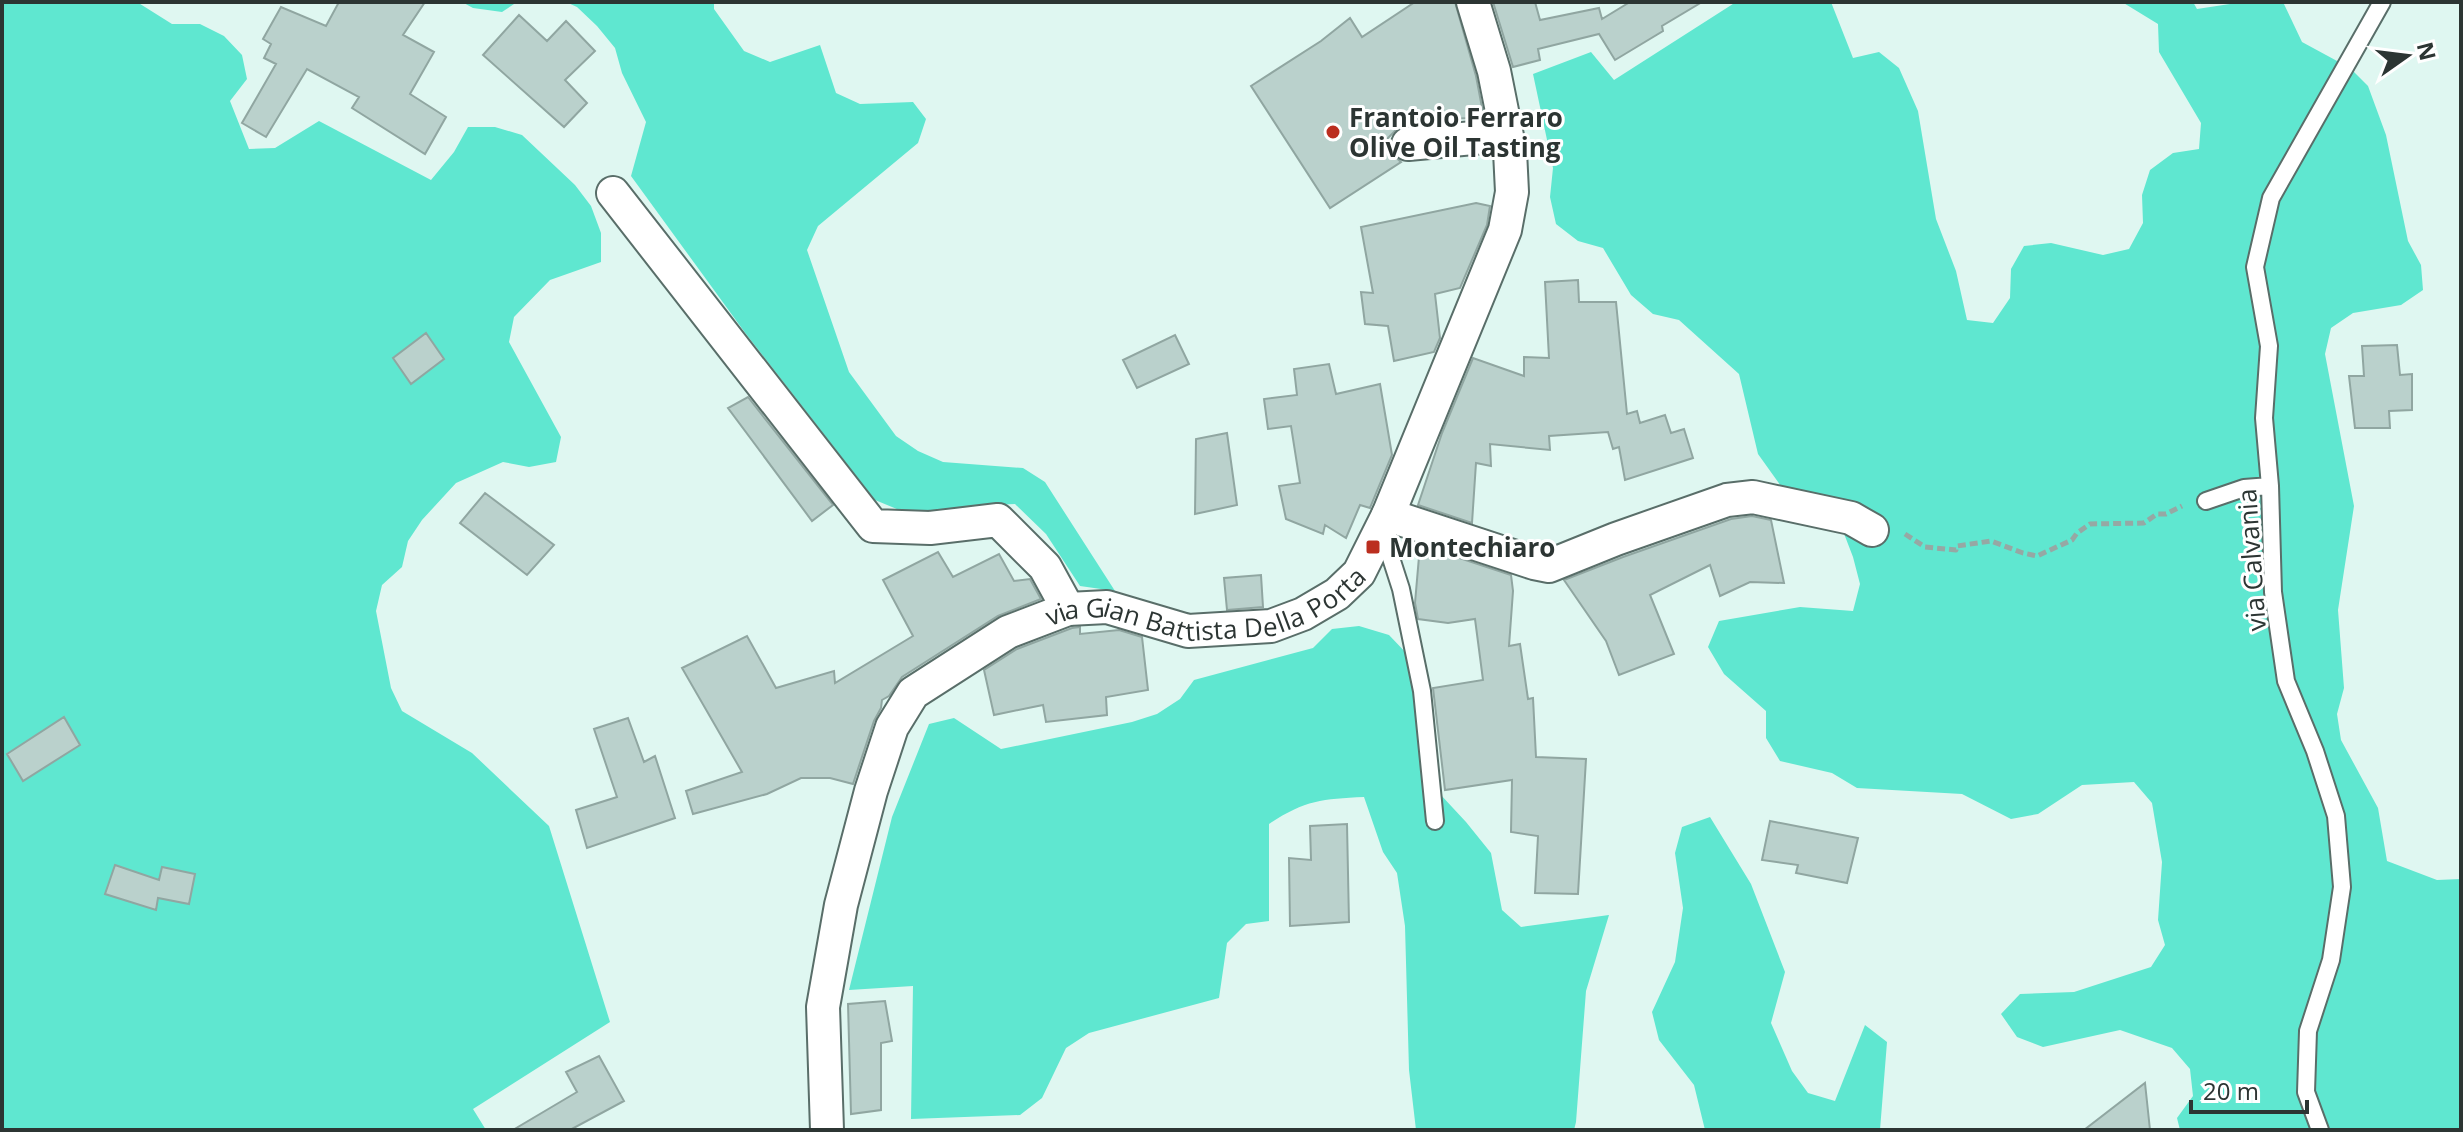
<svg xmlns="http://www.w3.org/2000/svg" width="2463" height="1132" viewBox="0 0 2463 1132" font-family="'Open Sans',sans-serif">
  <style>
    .green { fill: #5fe7d0 }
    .building { fill: #bad1cc; stroke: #90a6a1; stroke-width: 2 }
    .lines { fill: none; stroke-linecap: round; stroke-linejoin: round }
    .service-casing { stroke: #596e69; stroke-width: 20 }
    .minor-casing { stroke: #596e69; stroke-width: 36 }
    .path { stroke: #96a8a4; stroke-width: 5; stroke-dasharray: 8 4; stroke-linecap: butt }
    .service { stroke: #fff; stroke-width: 16 }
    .minor { stroke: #fff; stroke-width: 32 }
    .poi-dot { fill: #bb2e1f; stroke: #fff; stroke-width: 3 }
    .labels { text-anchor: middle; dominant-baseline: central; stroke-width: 6; stroke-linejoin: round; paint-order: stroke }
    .poi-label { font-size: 26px; font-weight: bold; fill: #2c3533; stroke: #fff; text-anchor: start }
    .street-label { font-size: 26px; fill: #2c3533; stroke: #fff }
  </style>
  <rect width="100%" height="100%" fill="#dff7f1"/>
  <!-- green -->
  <path class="green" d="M 2,2 L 137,2 L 172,24 L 200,24 L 224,36 L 242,55 L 247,79 L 230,101 L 249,149 L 275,148 L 319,121 L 431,180 L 454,152 L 468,127 L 495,127 L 522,135 L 575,185 L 591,206 L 601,233 L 601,262 L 550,280 L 514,317 L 509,342 L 561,437 L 556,462 L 529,467 L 503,462 L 456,483 L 422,520 L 408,541 L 402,567 L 382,585 L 376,611 L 391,688 L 402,711 L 472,753 L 549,826 L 610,1022 L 473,1109 L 486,1130 L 2,1130 Z
    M 462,2 L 517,2 L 502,12 L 473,8 Z
    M 566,2 L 714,2 L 714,9 L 744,51 L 770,62 L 820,45 L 836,93 L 860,104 L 913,102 L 926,119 L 918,143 L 818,226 L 807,250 L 849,372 L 896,436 L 918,451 L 943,462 L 1023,468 L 1045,482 L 1115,591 L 1080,586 L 1046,534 L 1015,504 L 970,506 L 909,514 L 875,500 L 746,334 L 631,176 L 646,122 L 622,73 L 615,48 L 597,26 L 577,7 Z
    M 1736,2 L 1831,2 L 1853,58 L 1879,52 L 1899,68 L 1918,111 L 1936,219 L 1956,271 L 1967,320 L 1993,323 L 2010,298 L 2011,269 L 2024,246 L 2051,243 L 2103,255 L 2129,249 L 2143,223 L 2142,195 L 2150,170 L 2173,153 L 2199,149 L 2201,123 L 2159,52 L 2158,24 L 2122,2 L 2193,2 L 2197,9 L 2243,2 L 2283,2 L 2302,42 L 2350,68 L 2368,86 L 2386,135 L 2408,241 L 2421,265 L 2423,290 L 2401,305 L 2353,313 L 2331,328 L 2325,354 L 2354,506 L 2338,610 L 2344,688 L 2337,714 L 2341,740 L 2378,808 L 2387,861 L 2437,880 L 2461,879 L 2461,1130 L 2180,1130 L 2177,1118 L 2193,1096 L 2190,1069 L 2172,1048 L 2120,1030 L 2043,1047 L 2017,1037 L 2001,1014 L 2020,994 L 2074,992 L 2151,967 L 2165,945 L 2158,920 L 2162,862 L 2152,803 L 2134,782 L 2082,785 L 2038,814 L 2011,819 L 1962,794 L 1857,788 L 1832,773 L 1780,761 L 1766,738 L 1766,711 L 1724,674 L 1708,647 L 1719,621 L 1800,607 L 1853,611 L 1860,584 L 1853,557 L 1843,531 L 1791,500 L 1758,454 L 1739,374 L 1679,320 L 1653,314 L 1631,295 L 1603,248 L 1578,241 L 1556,224 L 1550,197 L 1553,168 L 1533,74 L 1591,52 L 1614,80 Z
    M 1359,626 L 1389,635 L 1409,656 L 1426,779 L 1466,822 L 1491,853 L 1502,910 L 1521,927 L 1609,915 L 1586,991 L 1576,1122 L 1574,1130 L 1416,1130 L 1409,1070 L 1405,926 L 1397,873 L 1383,852 L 1364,797 C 1322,799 1305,800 1269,824 L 1269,921 L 1246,924 L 1227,943 L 1219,998 L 1089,1033 L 1066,1048 L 1042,1098 L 1020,1115 L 911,1119 L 913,986 L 849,990 L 892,817 L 929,724 L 954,718 L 1001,749 L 1132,722 L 1157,714 L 1180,699 L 1194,680 L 1313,648 L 1332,629 Z
    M 1710,817 L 1751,884 L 1785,972 L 1771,1023 L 1792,1071 L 1808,1093 L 1835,1101 L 1865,1025 L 1887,1042 L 1880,1130 L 1705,1130 L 1694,1085 L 1659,1040 L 1652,1012 L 1675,962 L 1683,908 L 1675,853 L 1682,827 Z"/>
  <!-- building -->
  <path class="building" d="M 339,2 L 425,2 L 403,35 L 434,52 L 410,94 L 446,117 L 425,154 L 352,108 L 359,97 L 307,69 L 266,137 L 242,123 L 276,64 L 264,58 L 271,44 L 263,39 L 281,7 L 326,26 Z
    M 1415,2 L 1455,2 L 1476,76 L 1484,118 L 1418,119 L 1409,125 L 1398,128 L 1386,140 L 1392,154 L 1401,162 L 1330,208 L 1251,86 L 1321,41 L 1350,18 L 1362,37 Z
    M 1493,2 L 1535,2 L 1540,20 L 1599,8 L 1602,19 L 1630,2 L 1702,2 L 1662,26 L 1663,31 L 1615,60 L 1599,34 L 1538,49 L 1540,60 L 1513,67 Z
    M 519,15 L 547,41 L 566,21 L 595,51 L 565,80 L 587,103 L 564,127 L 483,55 Z
    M 1476,203 L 1490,206 L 1487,225 L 1460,288 L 1435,294 L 1440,338 L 1434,352 L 1394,361 L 1388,326 L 1365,324 L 1361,292 L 1373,293 L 1361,227 Z
    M 1578,280 L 1579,302 L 1616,302 L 1627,414 L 1637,411 L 1640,423 L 1665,415 L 1671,433 L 1684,429 L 1693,458 L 1625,480 L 1619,447 L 1613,449 L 1608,432 L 1549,436 L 1550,450 L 1490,444 L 1491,466 L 1476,463 L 1472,523 L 1418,505 L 1442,433 L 1473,358 L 1524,376 L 1524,357 L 1549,358 L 1545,282 Z
    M 426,333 L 444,359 L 411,384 L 393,358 Z
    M 1175,335 L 1189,364 L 1137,388 L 1123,360 Z
    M 2397,345 L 2400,375 L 2412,374 L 2412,410 L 2389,411 L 2390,428 L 2355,428 L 2349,376 L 2364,376 L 2362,346 Z
    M 1329,364 L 1336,394 L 1380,384 L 1392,455 L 1370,508 L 1360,505 L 1346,538 L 1325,525 L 1323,534 L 1286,519 L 1279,486 L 1300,483 L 1291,426 L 1268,429 L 1264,399 L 1297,395 L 1294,369 Z
    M 748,397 L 833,505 L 812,521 L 728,408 Z
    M 1227,433 L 1237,505 L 1195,514 L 1196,439 Z
    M 485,493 L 554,545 L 527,575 L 460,523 Z
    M 1752,516 L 1771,520 L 1784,583 L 1750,582 L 1720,596 L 1710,565 L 1650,595 L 1674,654 L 1619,675 L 1606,641 L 1564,580 L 1623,557 L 1731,519 Z
    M 1420,545 L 1511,575 L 1513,591 L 1509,646 L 1520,644 L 1528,699 L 1533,698 L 1536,757 L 1586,759 L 1578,894 L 1535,893 L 1538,836 L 1511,832 L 1512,780 L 1445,790 L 1433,688 L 1483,680 L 1475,619 L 1448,623 L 1418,619 L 1415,603 Z
    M 938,552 L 953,577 L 999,554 L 1014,581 L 1030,579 L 1041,599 L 998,616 L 902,677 L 889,696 L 882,700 L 881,708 L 874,721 L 853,784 L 830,778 L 801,778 L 767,794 L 693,814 L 686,791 L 742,772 L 682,668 L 747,636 L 776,688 L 834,671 L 835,683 L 913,636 L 883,580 Z
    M 1261,575 L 1263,607 L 1227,610 L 1224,578 Z
    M 1080,627 L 1080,634 L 1119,630 L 1142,637 L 1148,690 L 1106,697 L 1107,715 L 1046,722 L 1043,705 L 994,715 L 984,670 L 1017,649 L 1072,628 Z
    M 64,717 L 80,745 L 23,781 L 7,754 Z
    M 628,718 L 644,762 L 655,756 L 675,818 L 587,848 L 576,810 L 617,797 L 594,729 Z
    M 1770,821 L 1858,838 L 1847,883 L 1796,873 L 1798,865 L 1762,860 Z
    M 1347,824 L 1349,922 L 1290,926 L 1289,858 L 1311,860 L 1310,826 Z
    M 115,865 L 159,880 L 162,867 L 195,874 L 189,904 L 158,898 L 156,910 L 105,894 Z
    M 885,1001 L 892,1041 L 881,1043 L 881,1110 L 851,1114 L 848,1004 Z
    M 599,1056 L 624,1101 L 570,1130 L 513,1130 L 577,1092 L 566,1072 Z
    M 2145,1083 L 2150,1130 L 2084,1130 Z"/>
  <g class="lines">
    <!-- service casing -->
    <g class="service-casing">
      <path id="service" d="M 2206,501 L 2244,488 L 2270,486
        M 1382,530 L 1401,589 L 1422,691 L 1435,821
        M 2320,1130 L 2306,1092 L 2308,1031 L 2331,960 L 2342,887 L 2336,816 L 2315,751 L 2286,681 L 2273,592 L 2270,486 L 2264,418 L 2269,346 L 2255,267 L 2271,198 L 2382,2"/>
    </g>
    <!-- minor casing -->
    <g class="minor-casing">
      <g id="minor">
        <path d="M 1408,144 L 1506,135"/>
        <path d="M 613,193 L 873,526 L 930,528 L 998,520 L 1045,567 L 1068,609"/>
        <path d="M 1388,515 L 1534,563 L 1549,566 L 1616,539 L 1727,500 L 1753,497 L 1851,518 L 1872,530"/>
        <path id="s1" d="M 827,1130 L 823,1007 L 841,905 L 871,791 L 892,727 L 913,693 L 1008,632 L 1068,609 L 1107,607 L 1188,631 L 1271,626 L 1303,614 L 1337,594 L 1359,573 L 1388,515 L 1505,230 L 1512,192 L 1510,151 L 1494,71 L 1473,2"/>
      </g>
    </g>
    <!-- path -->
    <path class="path" d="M 1905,534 L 1925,547 L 1956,550 L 1957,546 L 1991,541 L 2023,553 L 2037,556 L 2072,540 L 2077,533 L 2090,524 L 2144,523 L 2157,514 L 2166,514 L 2182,506"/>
    <!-- service -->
    <use href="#service" class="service"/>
    <!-- minor -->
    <use href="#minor" class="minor"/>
  </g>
  <!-- markers -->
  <g class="poi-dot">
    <circle cx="1333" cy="132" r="8"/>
    <rect x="1365" y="539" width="16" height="16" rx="4"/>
  </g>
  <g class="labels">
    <!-- poi labels -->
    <g class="poi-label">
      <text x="1349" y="117">Frantoio Ferraro<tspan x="1349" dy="30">Olive Oil Tasting</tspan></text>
      <text x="1389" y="547">Montechiaro</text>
    </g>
    <!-- street labels -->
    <g class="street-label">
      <text transform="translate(2251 560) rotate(-94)">via Calvania</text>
      <text stroke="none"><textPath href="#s1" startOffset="774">via Gian Battista Della Porta</textPath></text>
    </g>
  </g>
  <!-- border -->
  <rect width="2463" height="1132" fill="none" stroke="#2c3533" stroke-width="8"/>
  <!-- north arrow -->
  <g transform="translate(2407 56) rotate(76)" stroke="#ffffff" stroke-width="6" paint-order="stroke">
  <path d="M0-6L14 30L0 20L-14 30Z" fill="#2c3533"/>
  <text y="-12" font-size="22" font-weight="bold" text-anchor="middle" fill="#2c3533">N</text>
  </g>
  <!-- scale -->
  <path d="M2191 1100v12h116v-12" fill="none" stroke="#2c3533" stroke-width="4"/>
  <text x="2203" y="1100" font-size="24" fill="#2c3533" stroke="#ffffff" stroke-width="6" paint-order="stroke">20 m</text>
</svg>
